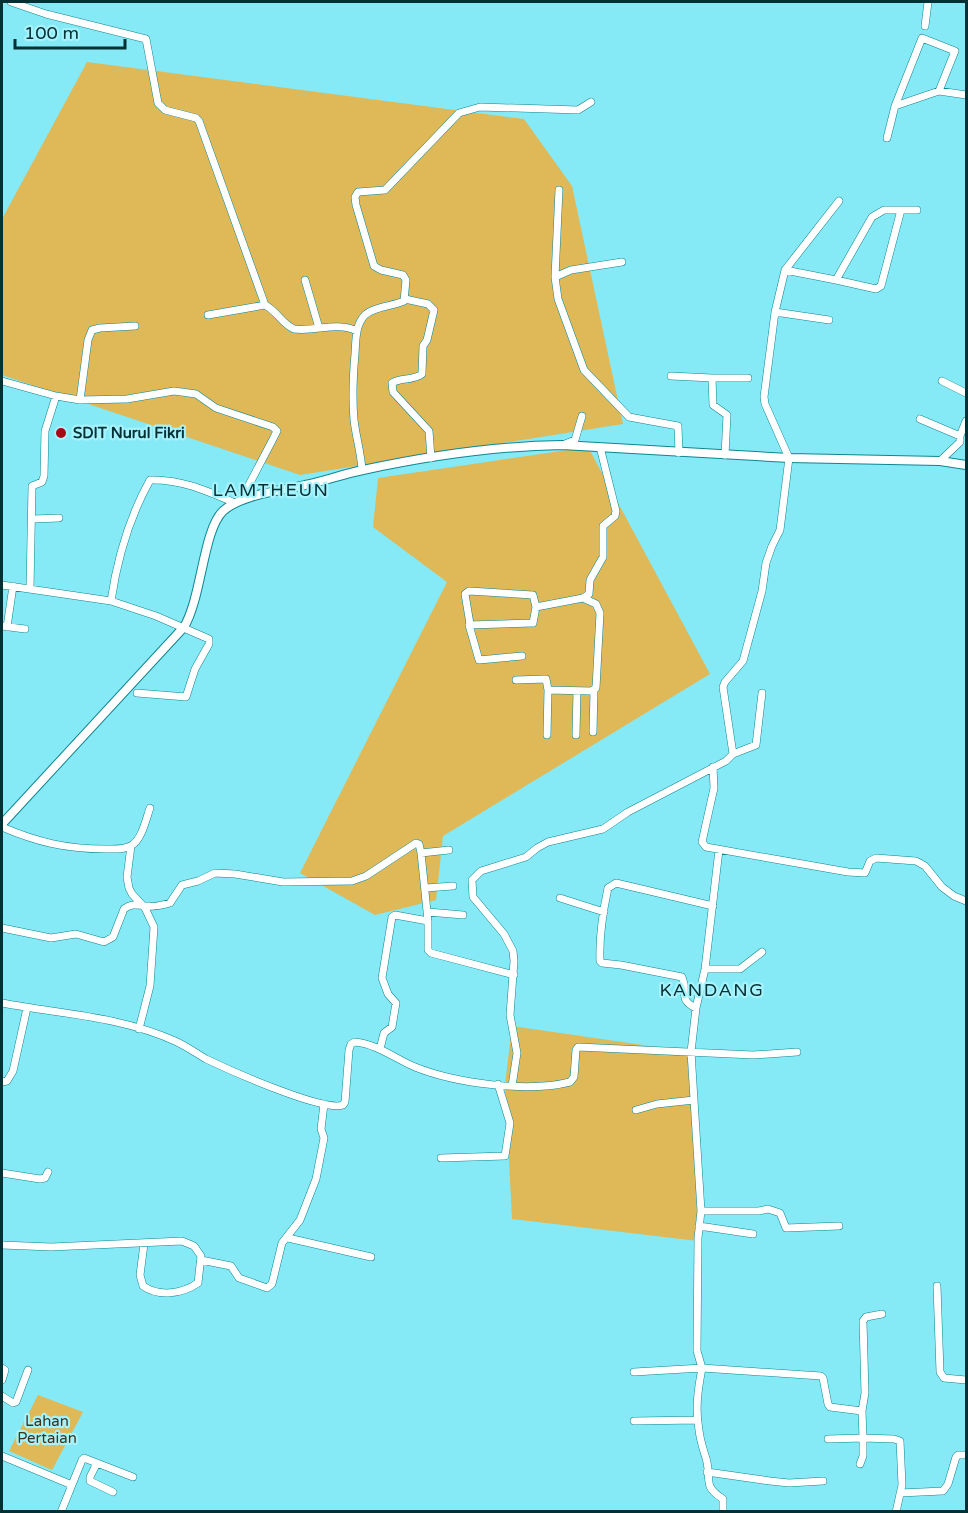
<svg xmlns="http://www.w3.org/2000/svg" width="968" height="1513" viewBox="0 0 968 1513" font-family="'Varela Round',sans-serif">
  <style>
    .green { fill: #dfb858 }
    .lines { fill: none; stroke-linecap: round; stroke-linejoin: round }
    .minor-casing { stroke: #0d8692; stroke-width: 8 }
    .tertiary-casing { stroke: #0d8692; stroke-width: 10 }
    .minor { stroke: #fff; stroke-width: 7 }
    .tertiary { stroke: #fff; stroke-width: 8 }
    .poi-dot { fill: #a30a14; stroke: #a7f3fd; stroke-width: 2 }
    .labels { text-anchor: middle; dominant-baseline: central; stroke-width: 4.5; stroke-linejoin: round; paint-order: stroke }
    .poi-label { font-size: 15px; font-weight: bold; fill: #013035; stroke: #a7f3fd; text-anchor: start }
    .park-label { font-size: 15px; fill: #3e341e; stroke: #a7f3fd }
    .quarter-label { font-size: 18px; letter-spacing: 1.5px; fill: #013035; stroke: #a7f3fd }
  </style>
  <rect width="100%" height="100%" fill="#86e9f6"/>
  <!-- green -->
  <path class="green" d="M 87,62 L 524,119 L 572,186 L 623,424 L 300,475 L 2,375 L 2,219 Z
    M 588,447 L 710,674 L 443,836 L 436,900 L 375,915 L 300,873 L 447,582 L 373,527 L 378,478 Z
    M 512,1026 L 691,1052 L 698,1241 L 512,1219 L 505,1085 Z
    M 38,1395 L 83,1412 L 52,1470 L 9,1451 Z"/>
  <g class="lines">
    <!-- minor casing -->
    <g class="minor-casing">
      <path id="minor" d="M 11,2 L 46,14 L 146,39 L 158,103 L 165,110 L 196,118 L 199,121 L 265,305
        M 925,26 L 928,2
        M 895,106 L 922,38 L 955,51 L 939,91
        M 887,138 L 895,106 L 939,91 L 966,95
        M 622,262 L 571,270 L 555,277 L 558,299 L 584,370 L 629,417 L 678,426 L 679,453
        M 785,270 L 836,280 L 872,217 L 884,210 L 917,210
        M 555,277 L 559,190
        M 305,280 L 319,328
        M 836,280 L 876,289 L 881,286 L 901,210
        M 405,299 L 428,304 L 434,310 L 427,340 L 423,346 L 422,374 C 413,381 401,377 392,383 L 393,392 L 429,431 L 431,458
        M 775,312 L 829,320
        M 208,315 L 265,305 C 277,311 282,324 294,329 C 316,332 336,321 357,331
        M 671,376 L 712,378 L 713,405 L 727,415 L 725,455
        M 712,378 L 748,378
        M 2,381 L 56,396 L 80,400 L 127,399 L 174,391 L 196,394 L 216,408 L 273,427 L 277,431 L 273,439 L 241,500
        M 942,381 L 966,393
        M 80,400 L 88,340 L 92,330 L 100,328 L 135,326
        M 920,419 L 960,436
        M 565,444 L 575,440 L 582,416
        M 940,461 L 960,442 L 960,436 L 966,421
        M 362,470 C 361,453 356,437 354,420 C 352,397 353,376 355,354 C 356,341 355,325 365,315 C 373,307 393,306 404,301 L 406,280 L 403,275 L 381,270 L 374,266 L 356,205 L 355,197 L 358,192 L 385,190 L 459,113 L 480,107 L 578,110 L 591,102
        M 33,519 L 59,518
        M 2,585 L 111,601 L 156,616 L 209,639 L 209,644 L 195,669 L 186,697 L 137,693
        M 30,589 L 32,486 L 42,482 L 44,476 L 45,431 L 56,396
        M 111,601 C 117,560 130,516 150,480 C 181,479 207,491 235,503
        M 470,624 L 465,594 L 469,591 L 533,595 L 536,607
        M 2,626 L 25,629
        M 7,627 L 13,586
        M 522,656 L 479,660 L 469,625 L 533,623 L 536,607 L 583,598
        M 516,680 L 546,679 L 548,690
        M 593,732 L 594,690
        M 547,735 L 548,690 L 591,691 L 596,688 L 600,613 L 596,604 L 583,598 L 589,594 L 590,580 L 603,557 L 603,526 L 615,516 L 616,511 L 600,447
        M 576,735 L 577,691
        M 733,754 L 756,745 L 762,693
        M 713,767 L 714,788 L 702,842 L 706,847 L 848,872 L 865,873 L 870,861 L 876,858 L 916,861 L 925,866 L 942,887 L 954,896 L 966,901
        M 2,827 C 37,842 66,849 105,849 C 113,849 125,850 132,845 C 142,839 146,819 150,808
        M 131,846 L 127,877 L 129,888 L 132,894 L 145,908 L 154,927 L 150,986 L 139,1029
        M 449,850 L 421,853 L 428,921 L 428,950 L 431,953 L 514,975
        M 719,850 L 705,969 L 696,1008 L 691,1052 L 701,1211 L 698,1238 L 697,1351 L 702,1368 L 821,1376 L 823,1378 L 828,1404 L 830,1407 L 862,1411 L 863,1438 L 894,1439 L 900,1441 L 902,1485 L 896,1512
        M 426,888 L 453,886
        M 560,898 L 604,912
        M 428,912 L 463,915
        M 2,928 L 51,938 L 76,934 L 104,942 L 113,937 L 124,909 C 133,902 139,906 149,906 C 156,907 163,905 170,903 L 182,885 L 198,881 L 215,873 L 235,874 L 283,882 L 352,881 L 366,876 L 416,843 L 419,844 L 421,853
        M 705,969 L 740,969 L 762,952
        M 2,1003 C 59,1014 120,1016 175,1041 C 186,1046 196,1053 206,1059 C 229,1070 323,1112 343,1105 L 345,1102 L 349,1050 L 351,1044 L 355,1042 C 377,1044 396,1059 415,1067 C 455,1083 527,1093 570,1082 L 574,1077 L 576,1050 L 578,1047 L 753,1055 L 797,1052
        M 696,1008 C 678,1000 688,992 682,977 L 621,965 L 602,963 L 600,961 C 599,936 603,911 608,888 L 616,883 L 713,906
        M 380,1049 L 384,1033 L 392,1027 L 396,1003 L 388,994 L 382,978 L 392,917 L 395,915 L 428,921
        M 2,1082 L 7,1081 L 13,1071 L 27,1008
        M 512,1086 L 517,1053 L 510,1015 L 514,961 L 513,951 L 504,934 L 473,897 L 472,880 L 481,871 L 526,857 L 537,848 L 548,842 L 603,829 L 628,812 L 726,761 L 733,754 L 723,687 L 725,682 L 743,661 L 762,591 L 766,563 L 772,546 L 780,530 L 789,458 L 765,404 L 764,397 L 775,312 L 785,270 L 839,201
        M 636,1110 L 657,1104 L 694,1100
        M 441,1158 L 505,1156 L 510,1123 L 498,1084
        M 2,1173 L 40,1179 L 45,1178 L 48,1172
        M 701,1211 L 759,1211 L 768,1209 L 780,1213 L 786,1228 L 839,1226
        M 699,1226 L 753,1234
        M 288,1238 L 371,1257
        M 2,1245 L 51,1247 L 182,1241 L 194,1246 L 201,1256 L 198,1283 C 182,1294 159,1297 143,1286 L 140,1275 L 144,1244
        M 201,1260 L 231,1266 L 239,1278 L 267,1288 L 272,1284 L 282,1243 L 300,1220 L 316,1179 L 324,1138 L 321,1129 L 324,1104
        M 937,1286 L 940,1372 L 944,1378 L 966,1380
        M 2,1368 L 5,1370 L 2,1380
        M 634,1372 L 702,1368 C 698,1389 695,1409 699,1430 C 700,1441 704,1451 707,1462 C 711,1482 703,1486 723,1499 L 723,1512
        M 2,1396 L 13,1403 L 16,1402 L 28,1370
        M 862,1411 L 865,1393 L 863,1321 L 866,1317 L 882,1314
        M 634,1421 L 697,1420
        M 828,1439 L 863,1438 L 863,1456 L 860,1464
        M 2,1456 L 72,1485
        M 97,1463 L 90,1477 L 90,1481 L 113,1492
        M 707,1472 L 770,1481 L 789,1483 L 823,1481
        M 900,1493 L 943,1491 L 948,1484 L 956,1457 L 958,1455 L 966,1455
        M 61,1512 L 82,1460 L 84,1458 L 133,1477"/>
    </g>
    <!-- tertiary casing -->
    <g class="tertiary-casing">
      <path id="tertiary" d="M 2,824 L 184,627 C 202,597 203,530 223,511 C 242,494 281,491 305,485 C 325,481 343,474 363,470 C 428,456 496,446 562,445 L 789,458 L 940,461 L 966,465"/>
    </g>
    <!-- minor -->
    <use href="#minor" class="minor"/>
    <!-- tertiary -->
    <use href="#tertiary" class="tertiary"/>
  </g>
  <!-- markers -->
  <circle class="poi-dot" cx="61" cy="433" r="6"/>
  <g class="labels">
    <!-- poi labels -->
    <g class="poi-label">
      <text x="73" y="433">SDIT Nurul Fikri</text>
    </g>
    <!-- park labels -->
    <g class="park-label">
      <text x="47" y="1421">Lahan<tspan x="47" dy="17">Pertaian</tspan></text>
    </g>
    <!-- quarter labels -->
    <g class="quarter-label">
      <text x="271" y="490">LAMTHEUN</text>
      <text x="712" y="990">KANDANG</text>
    </g>
  </g>
  <!-- border -->
  <rect width="968" height="1513" fill="none" stroke="#013035" stroke-width="6"/>
  <!-- scale -->
  <path d="M15 39v9h110v-9" fill="none" stroke="#013035" stroke-width="3"/>
  <text x="24" y="39" font-size="18" fill="#013035" stroke="#a7f3fd" stroke-width="4.5" paint-order="stroke">100 m</text>
</svg>
